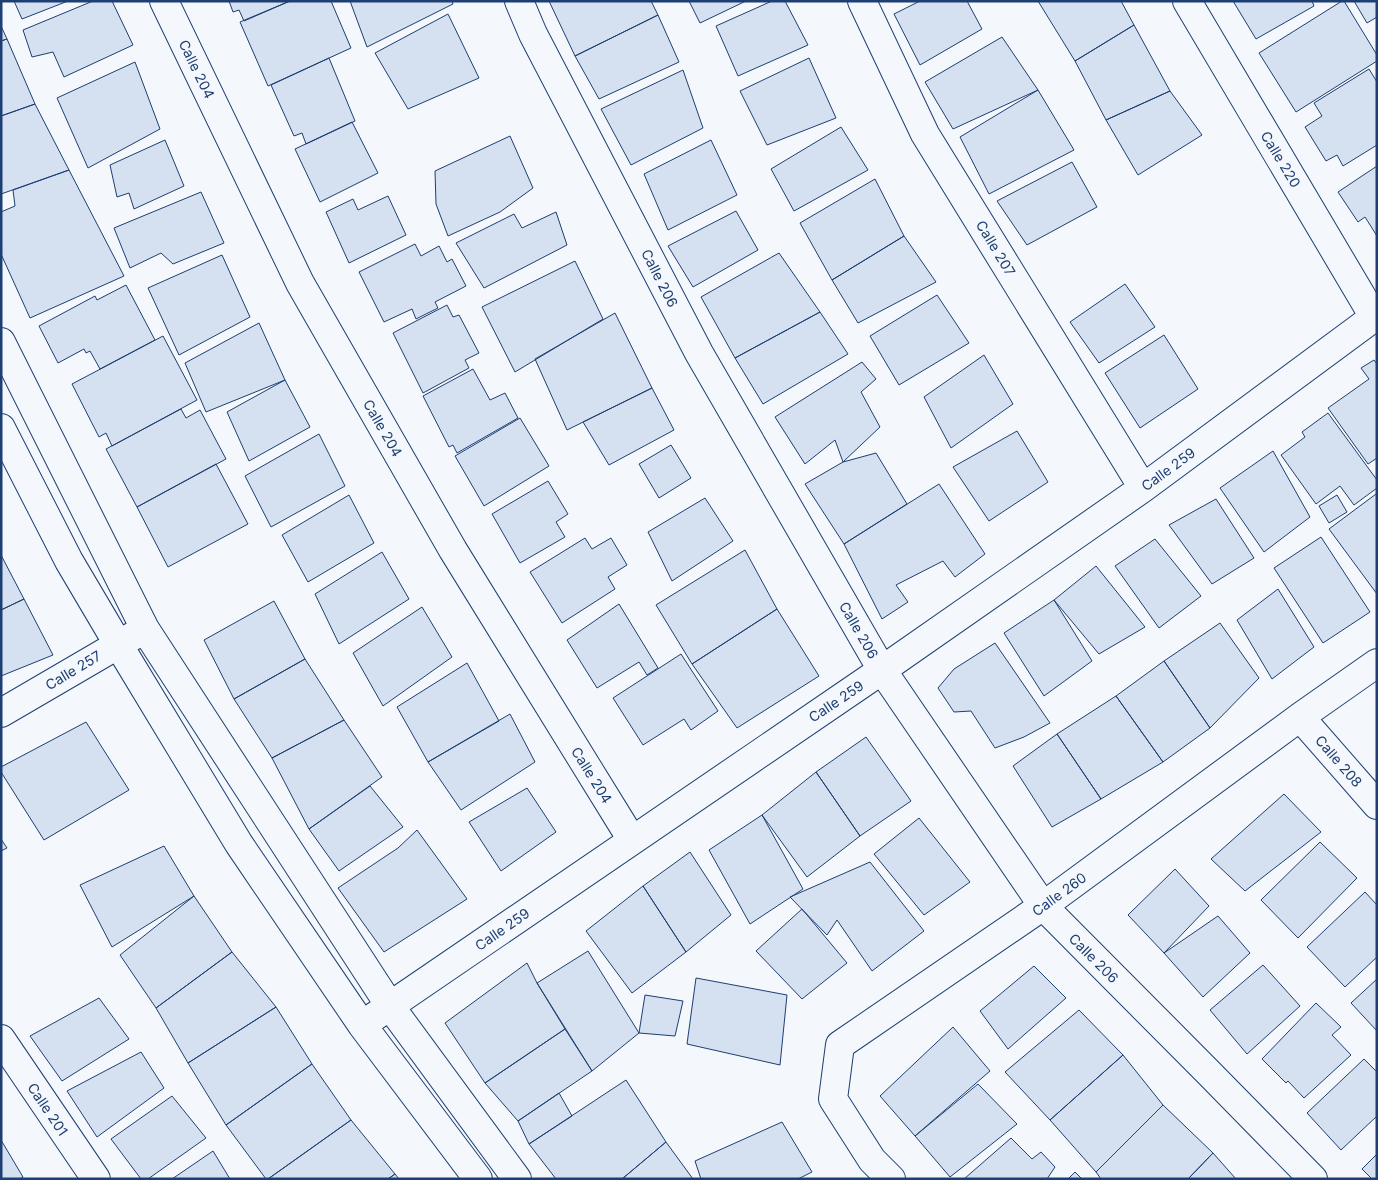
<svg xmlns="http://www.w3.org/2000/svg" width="1378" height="1180" viewBox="0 0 1378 1180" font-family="Inter,sans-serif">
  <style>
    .building { fill: #d5e0f0; stroke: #1d3f73 }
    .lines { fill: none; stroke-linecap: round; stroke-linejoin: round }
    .minor-casing { stroke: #1d3f73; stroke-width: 30 }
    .minor { stroke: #f4f7fb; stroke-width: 28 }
    .labels { text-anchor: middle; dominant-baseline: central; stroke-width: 4; stroke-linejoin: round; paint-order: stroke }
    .street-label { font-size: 14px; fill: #1d3f73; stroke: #f4f7fb }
  </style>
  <rect width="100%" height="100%" fill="#f4f7fb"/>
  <!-- building -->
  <path class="building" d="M 14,1 L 68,1 L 22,19 Z
    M 93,1 L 112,1 L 133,45 L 64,77 L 53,52 L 32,57 L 23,30 Z
    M 229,1 L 290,1 L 244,21 L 239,10 L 233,12 Z
    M 290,1 L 331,1 L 351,48 L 268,86 L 240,22 Z
    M 350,1 L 452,1 L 453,4 L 367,47 Z
    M 549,1 L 651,1 L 658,15 L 575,56 Z
    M 689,1 L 746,1 L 700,23 Z
    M 772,1 L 785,1 L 808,45 L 738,76 L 716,26 Z
    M 920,1 L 967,1 L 982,29 L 920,65 L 894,14 Z
    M 1038,1 L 1121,1 L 1134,25 L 1075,61 Z
    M 1233,1 L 1312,1 L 1314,6 L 1256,39 Z
    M 1342,1 L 1344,1 L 1377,55 L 1377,61 L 1296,112 L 1259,53 Z
    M 1354,1 L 1377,1 L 1377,17 L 1367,23 Z
    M 448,14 L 479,78 L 408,109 L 375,53 Z
    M 658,15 L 679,62 L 599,99 L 575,56 Z
    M 1134,25 L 1170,91 L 1106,120 L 1075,61 Z
    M 1,26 L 7,39 L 1,41 Z
    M 1002,37 L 1038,90 L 953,129 L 925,82 Z
    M 7,39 L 35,104 L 1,116 L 1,41 Z
    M 329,58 L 355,121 L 306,144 L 302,133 L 294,136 L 271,85 Z
    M 809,58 L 836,118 L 767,145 L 740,91 Z
    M 135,62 L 160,129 L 88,168 L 57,98 Z
    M 1369,69 L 1377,82 L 1377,145 L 1343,166 L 1337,155 L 1326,161 L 1305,127 L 1322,116 L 1314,103 Z
    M 683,70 L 703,128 L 631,165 L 601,109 Z
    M 1038,90 L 1074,150 L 989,194 L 960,137 Z
    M 1170,91 L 1202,135 L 1138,175 L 1106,120 Z
    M 35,104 L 69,170 L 1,194 L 1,116 Z
    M 352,122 L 378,173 L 320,202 L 295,149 Z
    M 841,127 L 868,170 L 794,211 L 771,169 Z
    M 510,136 L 533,188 L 500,212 L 448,236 L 436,204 L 435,171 Z
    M 165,140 L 184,186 L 134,209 L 129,193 L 117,197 L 110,165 Z
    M 711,140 L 737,195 L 668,230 L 644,174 Z
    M 1072,162 L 1097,207 L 1027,245 L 997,201 Z
    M 1377,166 L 1377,236 L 1365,217 L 1358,222 L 1338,192 Z
    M 69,170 L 124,276 L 30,318 L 1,254 L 1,212 L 15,206 L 13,190 Z
    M 875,179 L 904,236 L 832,280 L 800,223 Z
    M 201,192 L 224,243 L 173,264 L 161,253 L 130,268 L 114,228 Z
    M 388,196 L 406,235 L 349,263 L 326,212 L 353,199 L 358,210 Z
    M 736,211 L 758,250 L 693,287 L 668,246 Z
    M 556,212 L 567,245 L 484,288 L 456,243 L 514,214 L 522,228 Z
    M 904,236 L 936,282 L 858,323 L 832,280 Z
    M 415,244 L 421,256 L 439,246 L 447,262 L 452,259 L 466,286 L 435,302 L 438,308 L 416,319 L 412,309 L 384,322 L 359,272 Z
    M 779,253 L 820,312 L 735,358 L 701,297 Z
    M 222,255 L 250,317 L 179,355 L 148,288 Z
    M 575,261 L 603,319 L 515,372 L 482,307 Z
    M 1125,284 L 1155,327 L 1099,363 L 1070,322 Z
    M 126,285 L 155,340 L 100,369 L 90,351 L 86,353 L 84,349 L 58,363 L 39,326 L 95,296 L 97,300 Z
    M 937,295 L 969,343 L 899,385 L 870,336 Z
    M 447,305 L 453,317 L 459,315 L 479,353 L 465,360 L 469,368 L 423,393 L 393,333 Z
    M 820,312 L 848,354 L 763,404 L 735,358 Z
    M 615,313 L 652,388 L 567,430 L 535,359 Z
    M 259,323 L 285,380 L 206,412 L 185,363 Z
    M 1164,335 L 1198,389 L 1140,428 L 1105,373 Z
    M 163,336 L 197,400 L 112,446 L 106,433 L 99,437 L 72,384 Z
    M 984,355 L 1013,404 L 951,448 L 924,397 Z
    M 1374,360 L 1377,364 L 1377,458 L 1368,464 L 1328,408 L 1369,379 L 1361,368 Z
    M 862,362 L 876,379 L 861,392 L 880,427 L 843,462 L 835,440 L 805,464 L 775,417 Z
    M 473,369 L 490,400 L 505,393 L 518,418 L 457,453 L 453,445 L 449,447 L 423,396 Z
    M 285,380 L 310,427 L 249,461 L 227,412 Z
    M 652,388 L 674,430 L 609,465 L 583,422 Z
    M 181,409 L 186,418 L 200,410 L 226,459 L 137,507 L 106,449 Z
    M 1328,413 L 1377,480 L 1377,488 L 1354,505 L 1340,486 L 1316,504 L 1281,455 L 1305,437 L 1302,432 Z
    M 520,418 L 549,466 L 484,506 L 455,456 Z
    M 1017,431 L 1048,482 L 989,521 L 953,467 Z
    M 319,434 L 345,486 L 271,527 L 245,476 Z
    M 671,445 L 691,478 L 659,498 L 639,464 Z
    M 1273,451 L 1310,517 L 1264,552 L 1220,488 Z
    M 876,453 L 907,504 L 844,544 L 805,484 L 843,462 Z
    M 216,464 L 248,524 L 168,567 L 137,507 Z
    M 548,481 L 568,514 L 556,522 L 565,537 L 520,563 L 492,514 Z
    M 939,484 L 985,554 L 955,577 L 943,561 L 896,585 L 908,602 L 882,619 L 844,544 Z
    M 1376,494 L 1377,495 L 1377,594 L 1329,529 Z
    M 349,495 L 374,543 L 308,582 L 282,535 Z
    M 1337,495 L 1347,512 L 1329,523 L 1319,506 Z
    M 705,498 L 733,541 L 672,581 L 648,532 Z
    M 1216,499 L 1254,558 L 1212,584 L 1169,525 Z
    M 1321,537 L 1370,612 L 1323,643 L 1274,568 Z
    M 585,538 L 592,549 L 611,538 L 627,565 L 608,577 L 615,589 L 562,623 L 530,572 Z
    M 1155,539 L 1201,596 L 1159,628 L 1115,566 Z
    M 745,550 L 777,609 L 692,664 L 656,605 Z
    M 382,552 L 409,599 L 339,644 L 315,594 Z
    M 1,555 L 24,599 L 1,610 Z
    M 1096,566 L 1145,627 L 1099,654 L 1054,600 Z
    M 1278,589 L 1314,647 L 1272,679 L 1237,620 Z
    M 24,599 L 53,655 L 1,676 L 1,610 Z
    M 1054,600 L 1092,661 L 1044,696 L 1004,633 Z
    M 274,601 L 305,659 L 234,699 L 204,640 Z
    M 619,604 L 658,668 L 647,675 L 639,662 L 597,688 L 567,640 Z
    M 422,607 L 452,657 L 383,706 L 353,653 Z
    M 777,609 L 819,676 L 737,728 L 692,664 Z
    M 1220,623 L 1259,678 L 1210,728 L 1164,661 Z
    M 995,643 L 1050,723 L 1024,737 L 995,748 L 971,711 L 954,712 L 938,688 L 954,669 Z
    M 681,654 L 718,711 L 691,730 L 684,719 L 643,745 L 613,698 Z
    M 305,659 L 344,720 L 272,758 L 234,699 Z
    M 1164,661 L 1210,728 L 1163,762 L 1116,696 Z
    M 467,663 L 499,721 L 428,762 L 397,707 Z
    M 1116,696 L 1163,762 L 1101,799 L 1057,734 Z
    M 510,714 L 535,762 L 461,810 L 428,762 Z
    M 344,720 L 382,777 L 309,829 L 272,758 Z
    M 86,722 L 129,790 L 44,840 L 1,772 L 1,767 Z
    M 1057,734 L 1101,799 L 1052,827 L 1013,766 Z
    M 866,737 L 911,801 L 860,836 L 816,772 Z
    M 816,772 L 860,836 L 807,877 L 762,815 Z
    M 370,786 L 403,827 L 339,871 L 309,829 Z
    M 527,788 L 556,832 L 501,871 L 469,822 Z
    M 1284,794 L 1321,832 L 1245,891 L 1211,859 Z
    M 762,815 L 803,889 L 750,924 L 709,850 Z
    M 919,818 L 970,882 L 924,915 L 874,854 Z
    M 417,830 L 467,899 L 384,952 L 338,888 L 398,848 Z
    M 1,839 L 7,848 L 1,851 Z
    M 1320,842 L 1357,878 L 1298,938 L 1261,900 Z
    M 164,846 L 194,896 L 112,947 L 80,885 Z
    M 690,852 L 731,915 L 686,952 L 643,886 Z
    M 870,862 L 924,931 L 872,971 L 837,920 L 827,935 L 790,897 Z
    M 1175,869 L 1209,906 L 1164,953 L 1128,915 Z
    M 643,886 L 686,952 L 632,993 L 586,931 Z
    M 1365,892 L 1377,905 L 1377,957 L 1345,987 L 1307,947 Z
    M 194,896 L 232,952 L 156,1008 L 120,955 Z
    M 802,909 L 847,963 L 802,999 L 756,951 Z
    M 1218,916 L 1250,953 L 1203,997 L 1164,953 Z
    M 588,951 L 639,1033 L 592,1071 L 537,983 Z
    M 232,952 L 276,1007 L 188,1063 L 156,1008 Z
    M 527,963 L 537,983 L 565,1029 L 485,1083 L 445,1023 Z
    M 1263,965 L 1300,1006 L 1247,1054 L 1210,1010 Z
    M 1034,966 L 1066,998 L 1008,1049 L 980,1011 Z
    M 696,978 L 787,995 L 780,1065 L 687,1044 Z
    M 1377,979 L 1377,1031 L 1351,1003 Z
    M 645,995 L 683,1001 L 675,1036 L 639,1033 Z
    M 99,998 L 129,1039 L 62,1081 L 30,1036 Z
    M 1316,1003 L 1341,1027 L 1332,1035 L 1351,1055 L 1304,1098 L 1288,1081 L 1286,1083 L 1262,1059 Z
    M 276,1007 L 312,1064 L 226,1125 L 188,1063 Z
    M 1079,1010 L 1123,1055 L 1050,1120 L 1005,1072 Z
    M 953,1027 L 990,1071 L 915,1136 L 880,1096 Z
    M 565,1029 L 592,1071 L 518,1121 L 485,1083 Z
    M 141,1052 L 164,1088 L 97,1137 L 67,1091 Z
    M 1123,1055 L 1163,1105 L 1096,1172 L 1050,1120 Z
    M 1364,1059 L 1377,1072 L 1377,1116 L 1341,1150 L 1307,1113 Z
    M 312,1064 L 351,1120 L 268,1179 L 266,1179 L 226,1125 Z
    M 626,1080 L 666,1142 L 622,1179 L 556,1179 L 529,1144 Z
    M 978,1084 L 1017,1124 L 950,1177 L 915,1136 Z
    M 559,1093 L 572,1116 L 529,1144 L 518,1121 Z
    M 172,1096 L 206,1138 L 148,1179 L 141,1179 L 111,1139 Z
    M 1163,1105 L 1213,1153 L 1188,1179 L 1101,1179 L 1096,1172 Z
    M 351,1120 L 395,1174 L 388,1179 L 268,1179 Z
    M 782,1122 L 812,1172 L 798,1179 L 701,1179 L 695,1161 Z
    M 1011,1138 L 1032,1159 L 1041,1152 L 1055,1167 L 1047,1179 L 964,1179 Z
    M 1,1140 L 23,1177 L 20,1179 L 1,1179 Z
    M 666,1142 L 693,1179 L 622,1179 Z
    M 213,1151 L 230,1179 L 172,1179 Z
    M 1213,1153 L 1236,1179 L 1188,1179 Z
    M 1377,1154 L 1377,1179 L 1372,1179 L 1362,1169 Z
    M 1075,1172 L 1082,1179 L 1068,1179 Z
    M 395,1174 L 399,1179 L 388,1179 Z"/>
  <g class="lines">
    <!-- minor casing -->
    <g class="minor-casing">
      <path id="minor" d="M 164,1 L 300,283 L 453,550 L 632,840
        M 519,1 L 533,34 L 699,353 L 882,670 L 1043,906 L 1209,1073 L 1313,1179
        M 862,1 L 925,134 L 1143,488
        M 1187,1 L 1374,317
        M 1,342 L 145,629 L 390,1006 L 517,1179
        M 1,428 L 69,561 L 118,644 L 239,844 L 362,1025 L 478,1179
        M 1,713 L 133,636
        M 1300,717 L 1377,805
        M 362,1025 L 882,670 L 1143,488 L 1377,315
        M 1,1039 L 96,1179
        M 891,1179 L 872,1160 L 833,1099 L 840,1045 L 1043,906 L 1300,717 L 1377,663"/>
    </g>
    <!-- minor -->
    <use href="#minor" class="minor"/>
  </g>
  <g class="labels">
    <!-- street labels -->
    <g class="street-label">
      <text transform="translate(197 69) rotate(64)">Calle 204</text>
      <text transform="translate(1281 159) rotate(59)">Calle 220</text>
      <text transform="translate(996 248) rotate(59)">Calle 207</text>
      <text transform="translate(660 278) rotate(63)">Calle 206</text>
      <text transform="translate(383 428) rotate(60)">Calle 204</text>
      <text transform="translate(1168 469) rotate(-36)">Calle 259</text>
      <text transform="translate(859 630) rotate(60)">Calle 206</text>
      <text transform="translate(73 670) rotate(-31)">Calle 257</text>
      <text transform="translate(836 701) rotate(-34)">Calle 259</text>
      <text transform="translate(1339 761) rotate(49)">Calle 208</text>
      <text transform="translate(592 775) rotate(58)">Calle 204</text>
      <text transform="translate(1059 894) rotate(-36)">Calle 260</text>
      <text transform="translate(502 929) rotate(-35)">Calle 259</text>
      <text transform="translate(1094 958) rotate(45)">Calle 206</text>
      <text transform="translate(48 1109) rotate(56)">Calle 201</text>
    </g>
  </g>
  <!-- border -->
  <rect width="1378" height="1180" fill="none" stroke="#1d3f73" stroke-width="5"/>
</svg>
